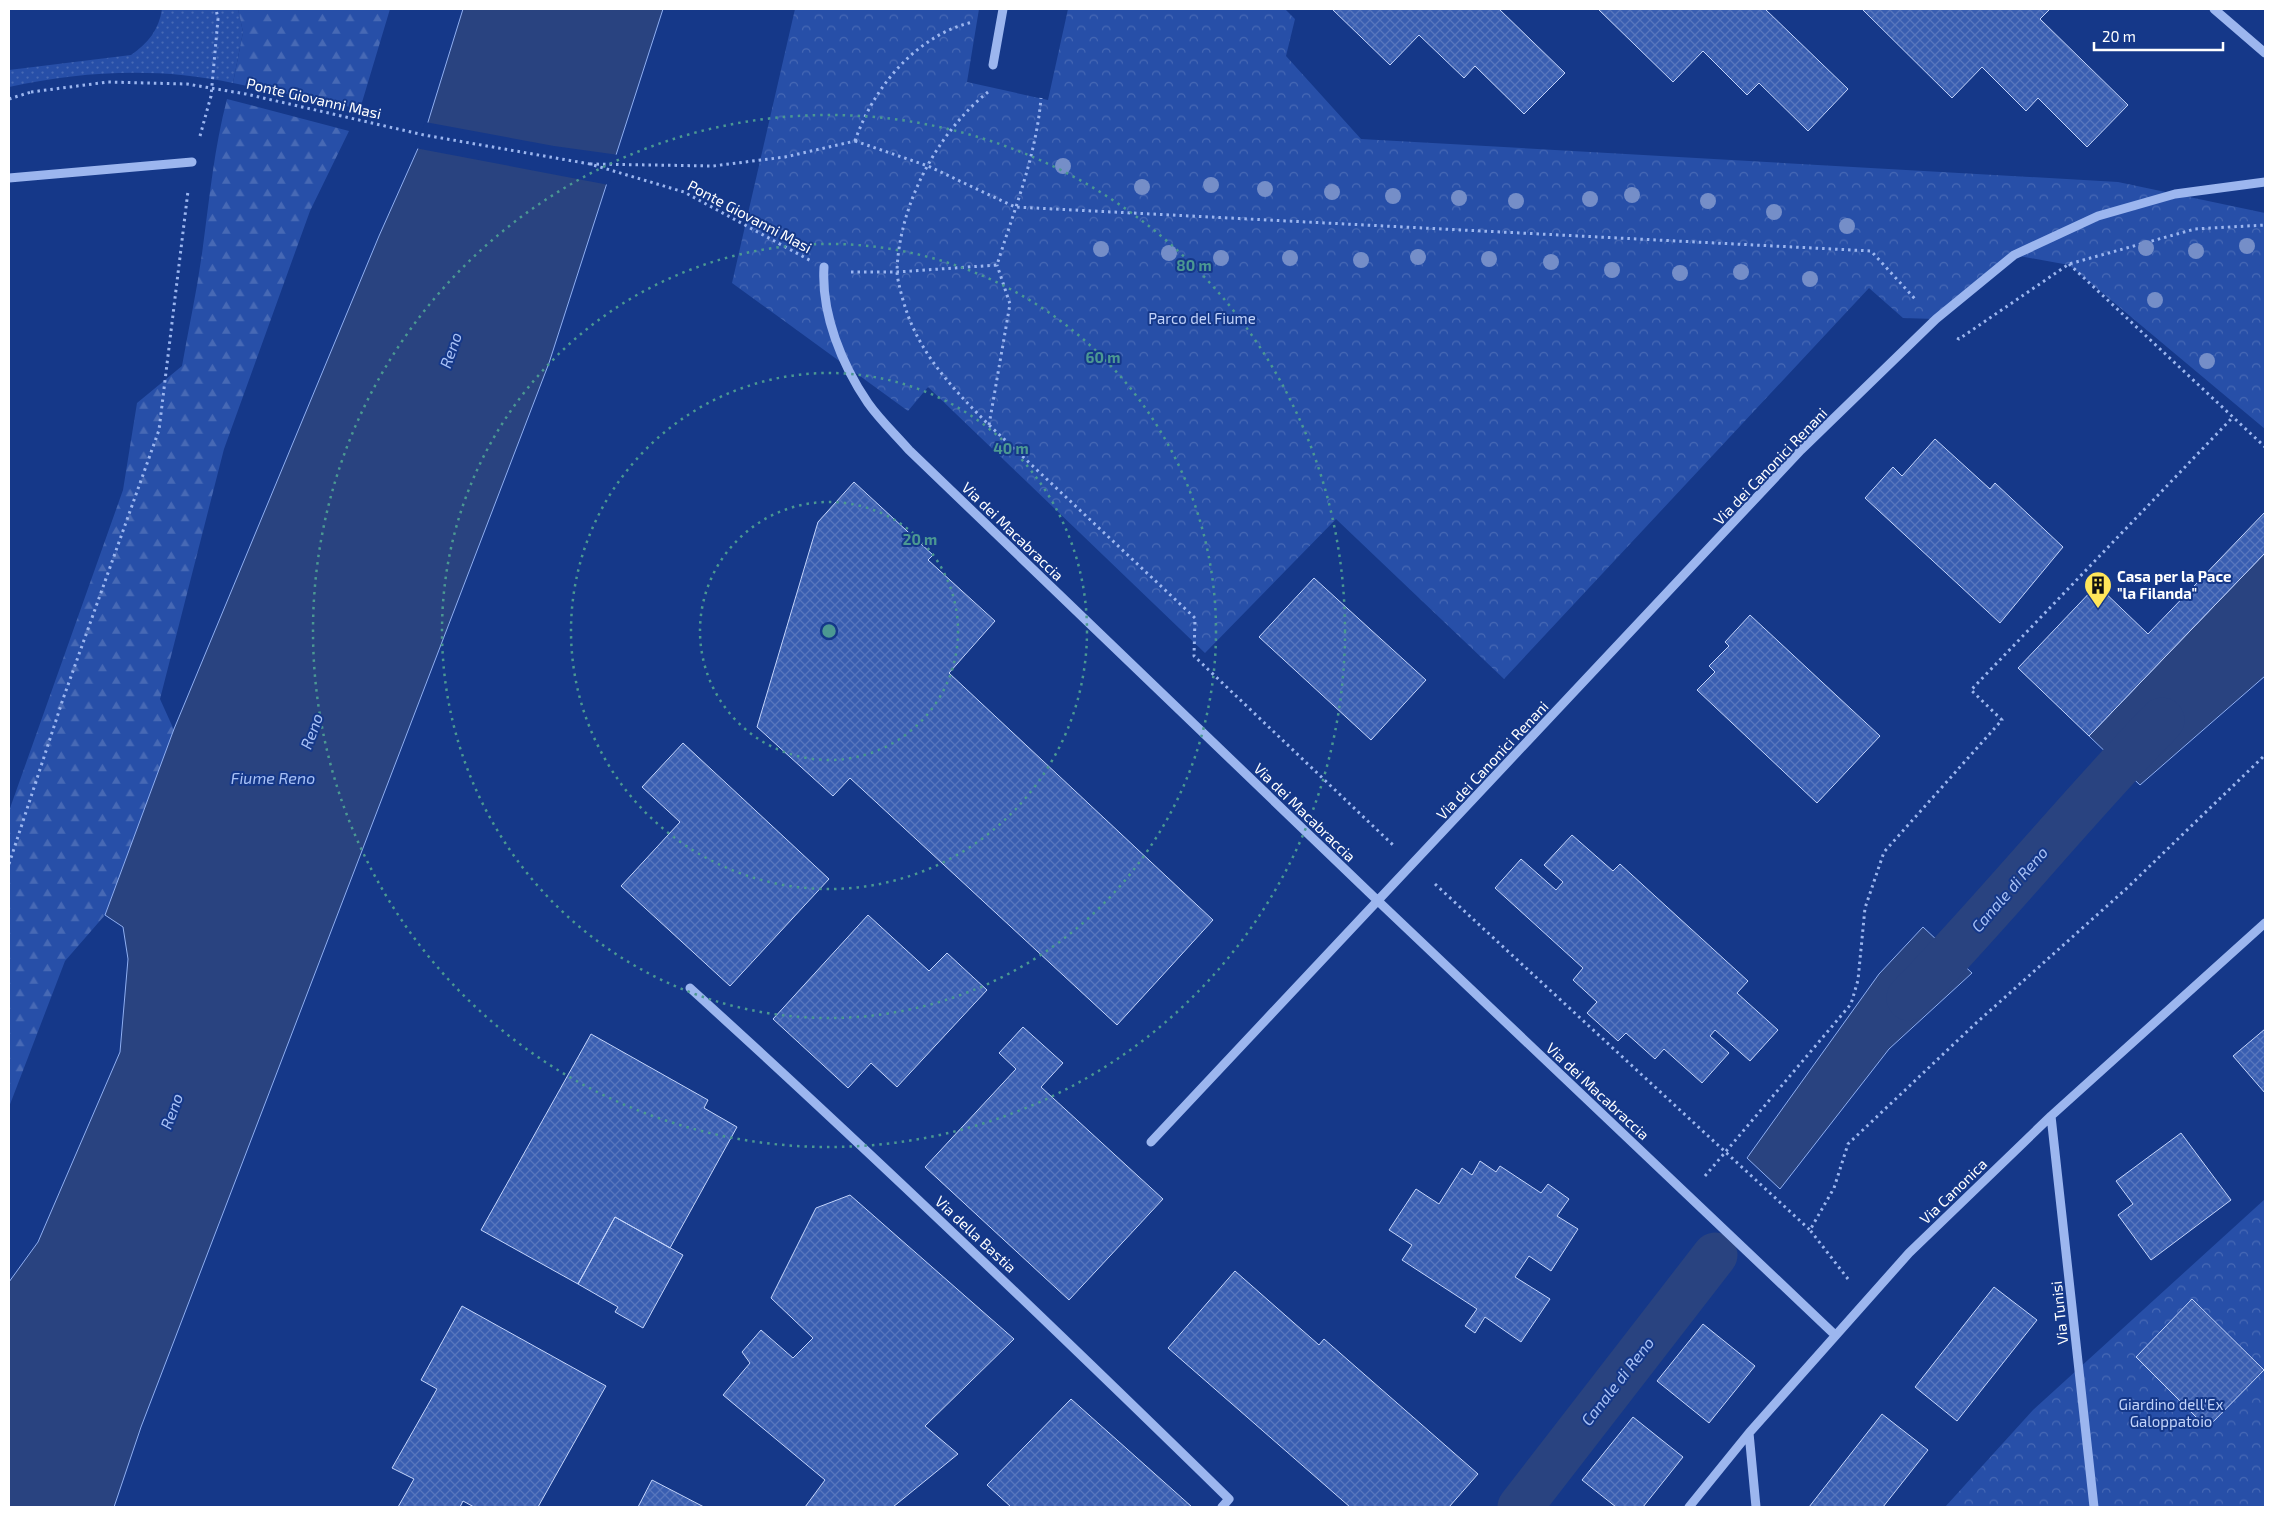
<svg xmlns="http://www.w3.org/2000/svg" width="2274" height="1516" viewBox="0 0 2274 1516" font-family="'Exo 2',sans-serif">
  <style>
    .grass { fill: url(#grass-dots) }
    .forest { fill: url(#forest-firs) }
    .park { fill: url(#park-crowns) }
    .water { fill: #294380; stroke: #8faff2 }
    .pier { fill: #153889 }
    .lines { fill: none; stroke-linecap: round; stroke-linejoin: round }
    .canal { stroke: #294380; stroke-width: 45 }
    .building { fill: url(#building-cross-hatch); stroke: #c3d4fb }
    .path { stroke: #9cb6ef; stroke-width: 3; stroke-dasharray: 2.5 4; stroke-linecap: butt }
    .minor { stroke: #9cb6ef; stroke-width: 9 }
    .path-bridge { stroke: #9cb6ef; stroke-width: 3; stroke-dasharray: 2.5 4; stroke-linecap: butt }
    .tree { fill: #758ec8 }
    .ring { fill: none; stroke: #4b9892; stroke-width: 2.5; stroke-dasharray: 2.5 5 }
    .labels { text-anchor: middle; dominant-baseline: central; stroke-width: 4; stroke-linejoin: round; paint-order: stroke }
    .street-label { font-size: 15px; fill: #fff; stroke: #153889 }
    .park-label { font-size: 15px; fill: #c3d4fb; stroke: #153889 }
    .poi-label { font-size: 15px; font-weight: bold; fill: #fff; stroke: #153889; text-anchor: start }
    .water-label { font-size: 16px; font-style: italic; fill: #a8c1f6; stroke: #153889 }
    .centre { fill: #4b9892; stroke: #153889; stroke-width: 2.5 }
    .ring-label { font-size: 15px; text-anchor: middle; font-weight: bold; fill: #4b9892; stroke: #153889; stroke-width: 4; stroke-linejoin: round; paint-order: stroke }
  </style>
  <defs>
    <pattern id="grass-dots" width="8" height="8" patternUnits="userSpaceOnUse" patternTransform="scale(1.25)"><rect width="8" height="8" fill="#274fa8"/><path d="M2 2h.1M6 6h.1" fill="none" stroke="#4769b5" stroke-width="1.8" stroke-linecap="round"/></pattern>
    <pattern id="forest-firs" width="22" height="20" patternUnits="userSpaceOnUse" patternTransform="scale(1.25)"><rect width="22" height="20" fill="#274fa8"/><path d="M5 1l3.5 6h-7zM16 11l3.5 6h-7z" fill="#4769b5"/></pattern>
    <pattern id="park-crowns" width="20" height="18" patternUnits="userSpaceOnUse" patternTransform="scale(1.25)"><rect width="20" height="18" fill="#274fa8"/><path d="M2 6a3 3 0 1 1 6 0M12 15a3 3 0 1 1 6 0" fill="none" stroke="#4769b5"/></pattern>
    <pattern id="building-cross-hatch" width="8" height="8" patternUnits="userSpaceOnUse" patternTransform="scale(1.25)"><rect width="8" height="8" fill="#395eb1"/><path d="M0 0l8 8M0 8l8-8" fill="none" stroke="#5776bd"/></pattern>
  </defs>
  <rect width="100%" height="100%" fill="#153889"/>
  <!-- grass -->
  <path class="grass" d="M 162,9 L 238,9 L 243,32 L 233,83 C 158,67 83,71 9,87 L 9,70 L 131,55 C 148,43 159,30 162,9 Z"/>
  <!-- forest -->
  <path class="forest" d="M 238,9 L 390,9 L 360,109 L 233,83 L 243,32 Z
    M 227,99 L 349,131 L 310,211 L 224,449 L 160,699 L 174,730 L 105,915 L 65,961 L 9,1107 L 9,811 L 123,490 L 137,403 L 182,366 C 189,326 198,286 203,246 C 210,195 214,149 227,99 Z"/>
  <!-- park -->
  <path class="park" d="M 795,9 L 979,9 L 967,82 L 1048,100 L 1068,9 L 1285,9 L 1295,19 L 1286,56 L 1361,139 L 2118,182 L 2265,213 L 2265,429 L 2069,265 L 2014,255 L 1936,319 L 1903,318 L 1869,288 L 1504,679 L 1336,519 L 1205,653 L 928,387 L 908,411 L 732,283 Z
    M 2265,1199 L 2265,1507 L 1945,1507 L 2033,1410 Z"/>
  <!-- water -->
  <path class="water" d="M 463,9 L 663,9 L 549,363 L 141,1427 L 114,1507 L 9,1507 L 9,1282 L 38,1242 L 120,1052 L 128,959 L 123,927 L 105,915 L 174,729 L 379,236 L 424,135 Z
    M 2265,553 L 2265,676 L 2140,785 L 2089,736 Z
    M 1923,927 L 1972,973 L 1889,1049 L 1780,1189 L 1747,1158 L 1879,974 Z"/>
  <!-- pier -->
  <path class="pier" d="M 425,122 L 554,146 L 619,155 L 609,185 L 415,148 Z"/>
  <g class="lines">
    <!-- canal -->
    <path class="canal" d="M 1909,998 C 1996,908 2075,810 2162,720
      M 1520,1507 L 1715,1255"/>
  </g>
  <!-- building -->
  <path class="building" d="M 1332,9 L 1499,9 L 1565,73 L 1524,114 L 1475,66 L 1464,78 L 1419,35 L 1390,65 Z
    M 1598,9 L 1765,9 L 1848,89 L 1808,131 L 1759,83 L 1747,95 L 1703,51 L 1673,82 Z
    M 1862,9 L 2050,9 L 2040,19 L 2128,105 L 2087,147 L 2038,98 L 2026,111 L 1982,67 L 1952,98 Z
    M 1935,439 L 1990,489 L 1995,483 L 2063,547 L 2000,623 L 1865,498 L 1893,467 L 1902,476 Z
    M 854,482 L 933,555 L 928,560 L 995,621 L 949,673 L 1213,920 L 1117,1025 L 850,778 L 833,796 L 757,727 L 818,522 Z
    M 2265,512 L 2265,553 L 2089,736 L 2018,668 L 2097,585 L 2148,634 Z
    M 1314,578 L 1426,680 L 1371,740 L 1259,637 Z
    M 1750,615 L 1880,736 L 1817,803 L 1697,690 L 1715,672 L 1709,666 L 1729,646 L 1725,642 Z
    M 683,743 L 829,879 L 730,986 L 621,886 L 680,822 L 642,787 Z
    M 1572,835 L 1613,871 L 1620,864 L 1748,981 L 1737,993 L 1778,1030 L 1750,1061 L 1715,1030 L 1710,1036 L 1729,1053 L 1702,1083 L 1664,1049 L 1655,1059 L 1626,1033 L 1618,1041 L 1587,1013 L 1597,1002 L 1573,980 L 1583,968 L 1495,888 L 1521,859 L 1556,890 L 1563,882 L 1544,865 Z
    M 868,915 L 929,971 L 947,953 L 987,990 L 897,1087 L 871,1063 L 848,1088 L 773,1019 Z
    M 1023,1027 L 1063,1063 L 1041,1087 L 1163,1199 L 1069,1300 L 925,1167 L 1016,1069 L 999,1053 Z
    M 2265,1029 L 2265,1093 L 2233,1056 Z
    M 591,1034 L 708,1100 L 704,1108 L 737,1127 L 670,1248 L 615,1217 L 578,1284 L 481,1230 Z
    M 2181,1133 L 2231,1200 L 2151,1260 L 2118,1215 L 2133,1204 L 2116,1181 Z
    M 1480,1161 L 1496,1172 L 1500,1166 L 1541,1193 L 1548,1184 L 1569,1199 L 1557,1216 L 1578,1229 L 1551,1271 L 1529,1256 L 1515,1277 L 1550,1299 L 1521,1342 L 1485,1317 L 1475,1333 L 1465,1326 L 1477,1309 L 1402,1260 L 1412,1245 L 1389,1230 L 1416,1189 L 1439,1204 L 1462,1168 L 1472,1175 Z
    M 850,1195 L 1014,1339 L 925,1426 L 958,1454 L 893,1507 L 805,1507 L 825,1480 L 723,1395 L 750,1363 L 742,1352 L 761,1330 L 793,1358 L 813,1338 L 771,1298 L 816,1208 Z
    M 615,1217 L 683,1255 L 643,1328 L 615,1312 L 618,1307 L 578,1284 Z
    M 1235,1271 L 1319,1345 L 1324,1339 L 1478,1474 L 1449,1507 L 1350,1507 L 1168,1348 Z
    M 1994,1287 L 2037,1320 L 1957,1421 L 1915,1387 Z
    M 2192,1299 L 2264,1370 L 2207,1428 L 2136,1357 Z
    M 462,1306 L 606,1386 L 538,1507 L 474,1507 L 463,1501 L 460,1507 L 398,1507 L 414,1479 L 392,1468 L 437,1389 L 421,1380 Z
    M 1703,1324 L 1755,1366 L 1709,1423 L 1657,1381 Z
    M 1071,1399 L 1192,1507 L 1011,1507 L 987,1485 Z
    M 1882,1414 L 1928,1450 L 1883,1507 L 1809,1507 Z
    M 1633,1417 L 1683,1457 L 1643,1507 L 1616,1507 L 1582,1480 Z
    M 652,1480 L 704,1507 L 638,1507 Z"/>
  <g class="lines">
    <!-- path -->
    <path class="path" d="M 988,92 C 937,133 899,205 897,271 C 897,282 906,312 911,323 C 928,363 958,394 989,425 L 1195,618 L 1194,656 L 1393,845
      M 9,99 L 31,92
      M 200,136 L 211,96 L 218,19 L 216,9
      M 855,141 L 928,166 L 1015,207 L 1871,251 L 1916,300
      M 855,141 C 873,88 916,35 973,22
      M 590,164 L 713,166 L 785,157 L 855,141
      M 2069,264 L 2265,447
      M 851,272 L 897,272 L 997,265 C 1014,210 1036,157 1041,98
      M 1957,338 L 1959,339 L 2069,264 L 2195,229 L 2265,225
      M 989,425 L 1010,304 L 997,265
      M 9,864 L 63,699 L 159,430 L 188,191
      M 1435,884 L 1810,1230
      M 1705,1176 L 1851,1004 L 1858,980 L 1865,908 L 1884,852 L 2002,720 L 1971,690 L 2233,417
      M 1848,1279 L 1810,1230 L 1834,1188 L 1848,1144 L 1975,1024 L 2126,889 L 2265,755"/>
    <!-- minor -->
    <path class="minor" d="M 2214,9 L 2265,53
      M 993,65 L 1003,9
      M 9,178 L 192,162
      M 824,267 C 821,314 842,365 868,403 C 880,420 895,434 909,450 L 1378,901 L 1834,1334
      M 690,988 C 874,1155 1052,1326 1229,1499 L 1222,1507
      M 2051,1116 L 2094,1507
      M 1151,1142 L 1801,450 L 1936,319 L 2014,255 L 2098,216 L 2175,194 L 2265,182
      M 1749,1433 L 1756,1507
      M 1689,1507 L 1749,1433 L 1909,1253 L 2051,1116 L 2265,923"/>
    <!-- path-bridge -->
    <path class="path-bridge" d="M 31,92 L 108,82 L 187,84 L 246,94 L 424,135 L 590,164 L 684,192 L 813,262"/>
  </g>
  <!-- trees -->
  <g class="tree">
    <circle cx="1063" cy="166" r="8"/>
    <circle cx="1211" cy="185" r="8"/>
    <circle cx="1142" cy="187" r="8"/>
    <circle cx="1265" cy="189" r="8"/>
    <circle cx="1332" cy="192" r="8"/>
    <circle cx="1632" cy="195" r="8"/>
    <circle cx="1393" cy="196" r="8"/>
    <circle cx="1459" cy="198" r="8"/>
    <circle cx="1590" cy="199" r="8"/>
    <circle cx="1516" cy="201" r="8"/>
    <circle cx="1708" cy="201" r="8"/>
    <circle cx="1774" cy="212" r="8"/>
    <circle cx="1847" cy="226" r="8"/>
    <circle cx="2247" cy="246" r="8"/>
    <circle cx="2146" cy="248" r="8"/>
    <circle cx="1101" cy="249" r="8"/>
    <circle cx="2196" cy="251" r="8"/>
    <circle cx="1169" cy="253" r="8"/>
    <circle cx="1418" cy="257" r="8"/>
    <circle cx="1221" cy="258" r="8"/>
    <circle cx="1290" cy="258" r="8"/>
    <circle cx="1489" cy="259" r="8"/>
    <circle cx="1361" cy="260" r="8"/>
    <circle cx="1551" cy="262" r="8"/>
    <circle cx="1612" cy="270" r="8"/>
    <circle cx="1741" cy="272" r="8"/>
    <circle cx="1680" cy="273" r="8"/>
    <circle cx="1810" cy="279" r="8"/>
    <circle cx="2155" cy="300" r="8"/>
    <circle cx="2207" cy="361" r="8"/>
  </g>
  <!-- distance rings -->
  <g class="ring">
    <circle cx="829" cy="631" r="129"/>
    <circle cx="829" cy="631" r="258"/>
    <circle cx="829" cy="631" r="387"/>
    <circle cx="829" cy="631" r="516"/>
  </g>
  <!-- icons -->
  <defs>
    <g id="building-pin" transform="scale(1.4375)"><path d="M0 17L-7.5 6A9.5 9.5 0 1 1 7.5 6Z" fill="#ffe65a" stroke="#153889"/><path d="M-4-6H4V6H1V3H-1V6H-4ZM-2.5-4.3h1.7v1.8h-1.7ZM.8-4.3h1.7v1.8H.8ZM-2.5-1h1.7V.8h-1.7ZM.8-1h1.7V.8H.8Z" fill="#111"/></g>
  </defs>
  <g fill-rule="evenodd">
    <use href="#building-pin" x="2098" y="585"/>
  </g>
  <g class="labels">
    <!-- street labels -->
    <g class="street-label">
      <text transform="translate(314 98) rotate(13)">Ponte Giovanni Masi</text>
      <text transform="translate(750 216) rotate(28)">Ponte Giovanni Masi</text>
      <text transform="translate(1770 466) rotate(-46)">Via dei Canonici Renani</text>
      <text transform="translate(1013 531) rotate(44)">Via dei Macabraccia</text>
      <text transform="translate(1492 760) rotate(-47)">Via dei Canonici Renani</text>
      <text transform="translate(1305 812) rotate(44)">Via dei Macabraccia</text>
      <text transform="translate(1598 1091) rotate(43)">Via dei Macabraccia</text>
      <text transform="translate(1953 1191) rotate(-44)">Via Canonica</text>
      <text transform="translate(976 1234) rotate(43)">Via della Bastia</text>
      <text transform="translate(2059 1313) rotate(-96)">Via Tunisi</text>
    </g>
    <!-- park labels -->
    <g class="park-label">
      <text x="1202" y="318">Parco del Fiume</text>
      <text x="2171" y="1404">Giardino dell'Ex<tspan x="2171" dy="17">Galoppatoio</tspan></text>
    </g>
    <!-- poi labels -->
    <g class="poi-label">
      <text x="2117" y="576">Casa per la Pace<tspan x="2117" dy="17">"la Filanda"</tspan></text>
    </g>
    <!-- water labels -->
    <g class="water-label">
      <text transform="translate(450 350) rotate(-71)">Reno</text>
      <text transform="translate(311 731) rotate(-70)">Reno</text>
      <text x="273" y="777">Fiume Reno</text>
      <text transform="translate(2009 889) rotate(-49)">Canale di Reno</text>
      <text transform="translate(171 1111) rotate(-70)">Reno</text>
      <text transform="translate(1617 1381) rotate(-52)">Canale di Reno</text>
    </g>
  </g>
  <circle cx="829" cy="631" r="8" class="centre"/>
  <g class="ring-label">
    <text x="1194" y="271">80 m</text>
    <text x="1103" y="363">60 m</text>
    <text x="1011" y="454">40 m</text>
    <text x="920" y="545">20 m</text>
  </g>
  <!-- border -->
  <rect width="2274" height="1516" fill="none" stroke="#ffffff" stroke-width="20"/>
  <!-- scale -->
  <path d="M2094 42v8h129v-8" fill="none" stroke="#ffffff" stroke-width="2.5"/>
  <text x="2102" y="42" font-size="15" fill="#ffffff" stroke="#153889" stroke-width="4" paint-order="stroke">20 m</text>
</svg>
